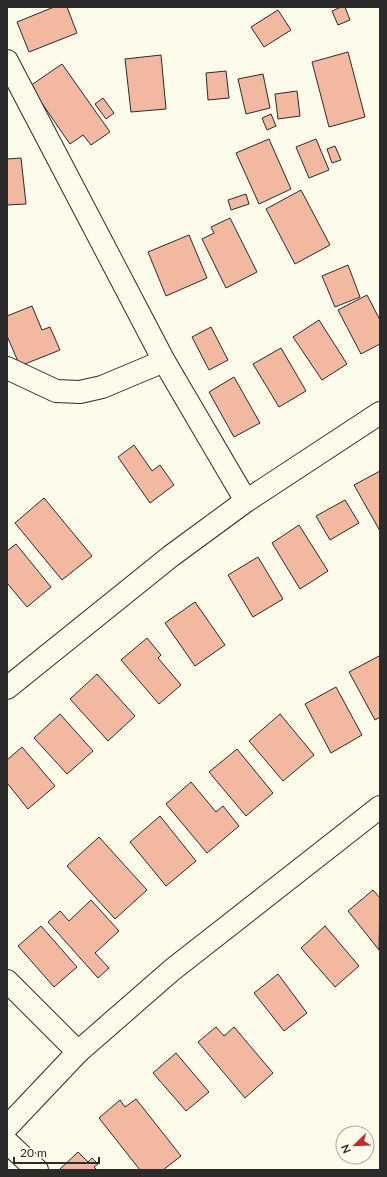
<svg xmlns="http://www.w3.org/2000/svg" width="387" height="1177" viewBox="0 0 387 1177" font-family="Lato,sans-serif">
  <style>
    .building { fill: #f2b8a0; stroke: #2b2b2b }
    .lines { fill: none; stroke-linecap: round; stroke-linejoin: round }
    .minor-casing { stroke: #2b2b2b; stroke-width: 24 }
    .tertiary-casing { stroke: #2b2b2b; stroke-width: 24 }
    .minor { stroke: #fdfbea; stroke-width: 22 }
    .tertiary { stroke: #fdfbea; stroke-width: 22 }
  </style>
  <rect width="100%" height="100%" fill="#fdfbea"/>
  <!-- building -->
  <path class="building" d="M 54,7 L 67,7 L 77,33 L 29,52 L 17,22 Z
    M 341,7 L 345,7 L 350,20 L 338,25 L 332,11 Z
    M 278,10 L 291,30 L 264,47 L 251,27 Z
    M 348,52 L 365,117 L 329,127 L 312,62 Z
    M 161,55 L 166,109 L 131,112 L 125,59 Z
    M 62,64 L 110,132 L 91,145 L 83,135 L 70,144 L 30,86 Z
    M 226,71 L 229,98 L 208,100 L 206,73 Z
    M 263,74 L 270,108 L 246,114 L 238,79 Z
    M 297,91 L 300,116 L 278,119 L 275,94 Z
    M 103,98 L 114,113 L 106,119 L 95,104 Z
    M 271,114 L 276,126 L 267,130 L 262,118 Z
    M 269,139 L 291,189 L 259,204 L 236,153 Z
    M 316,139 L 329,170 L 309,178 L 296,147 Z
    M 335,146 L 341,160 L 332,163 L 327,149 Z
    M 21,158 L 26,204 L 7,205 L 7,159 Z
    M 301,190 L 330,245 L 295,264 L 266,209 Z
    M 246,194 L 249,204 L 231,210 L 228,200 Z
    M 230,218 L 257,272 L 226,288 L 202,239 L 214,233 L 211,227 Z
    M 189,235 L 207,278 L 166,296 L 148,252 Z
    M 348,265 L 360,297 L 335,307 L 322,276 Z
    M 367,295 L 380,320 L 380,344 L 361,354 L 338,310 Z
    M 32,306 L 42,330 L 50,327 L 60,350 L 20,366 L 7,336 L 7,316 Z
    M 319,320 L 347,364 L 322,380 L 293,337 Z
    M 211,327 L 228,360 L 209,370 L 192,337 Z
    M 281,348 L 306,391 L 279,407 L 253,364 Z
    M 234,377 L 260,423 L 234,437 L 209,392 Z
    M 134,445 L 152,471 L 160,465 L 174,485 L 150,503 L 118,457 Z
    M 380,471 L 380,531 L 354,485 Z
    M 44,498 L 92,556 L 62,580 L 15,523 Z
    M 345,500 L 359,523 L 330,540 L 316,516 Z
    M 299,525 L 328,571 L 300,589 L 272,543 Z
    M 16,544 L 51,587 L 27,607 L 7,583 L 7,551 Z
    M 258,557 L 283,599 L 253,617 L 228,575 Z
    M 195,602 L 225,645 L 195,666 L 165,623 Z
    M 147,638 L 161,655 L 158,658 L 181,685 L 159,704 L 121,660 Z
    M 379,656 L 380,658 L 380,717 L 375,720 L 349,672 Z
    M 97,674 L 135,716 L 108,741 L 70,699 Z
    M 336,687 L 362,735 L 331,753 L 305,704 Z
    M 60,714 L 93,751 L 67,774 L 34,738 Z
    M 280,714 L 314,755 L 283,781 L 249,741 Z
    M 22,747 L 55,786 L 28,809 L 7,783 L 7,760 Z
    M 237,749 L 273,793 L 246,816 L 209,772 Z
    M 191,782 L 216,812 L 223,806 L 239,826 L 207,853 L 166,804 Z
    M 160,816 L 196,861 L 166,886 L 130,842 Z
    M 99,837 L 147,890 L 115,919 L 67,866 Z
    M 373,890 L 380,898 L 379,950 L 348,911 Z
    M 91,900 L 119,931 L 95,953 L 109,968 L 98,978 L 48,922 L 60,911 L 69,921 Z
    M 41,926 L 77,967 L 54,987 L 18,946 Z
    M 325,926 L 359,966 L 335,987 L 301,948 Z
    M 278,974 L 307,1013 L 284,1031 L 254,993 Z
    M 216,1027 L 224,1036 L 234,1027 L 273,1073 L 245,1098 L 198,1042 Z
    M 176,1053 L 209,1092 L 186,1111 L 153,1073 Z
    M 136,1099 L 181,1156 L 163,1170 L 140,1170 L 99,1118 L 120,1100 L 125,1107 Z
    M 78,1152 L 88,1162 L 92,1158 L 98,1164 L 94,1167 L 97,1170 L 59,1170 Z"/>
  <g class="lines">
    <!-- minor casing -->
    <g class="minor-casing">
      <path id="minor" d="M 7,61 L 164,361 L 246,501
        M 7,368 L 56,391 L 80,392 L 102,387 L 164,361
        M 7,688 L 171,556 L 246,501 L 380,413
        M 7,981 L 78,1052
        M 7,1142 L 37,1170"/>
    </g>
    <!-- tertiary casing -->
    <g class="tertiary-casing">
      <path id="tertiary" d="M 7,1127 L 78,1052 L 172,970 L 380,807"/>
    </g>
    <!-- minor -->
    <use href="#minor" class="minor"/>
    <!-- tertiary -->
    <use href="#tertiary" class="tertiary"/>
  </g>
  <!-- border -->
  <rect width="387" height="1177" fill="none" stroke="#2b2b2b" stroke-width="16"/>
  <!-- north arrow -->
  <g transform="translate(355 1145) rotate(247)"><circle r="19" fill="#fdfbea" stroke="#a9a89e"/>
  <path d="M0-3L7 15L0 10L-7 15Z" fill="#c62828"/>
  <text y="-6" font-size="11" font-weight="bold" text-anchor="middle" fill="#2b2b2b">N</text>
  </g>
  <!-- scale -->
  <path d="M14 1157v6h85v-6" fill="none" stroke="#2b2b2b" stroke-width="2"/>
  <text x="20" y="1157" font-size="12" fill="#2b2b2b" stroke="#fdfbea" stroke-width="3" paint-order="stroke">20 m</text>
</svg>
